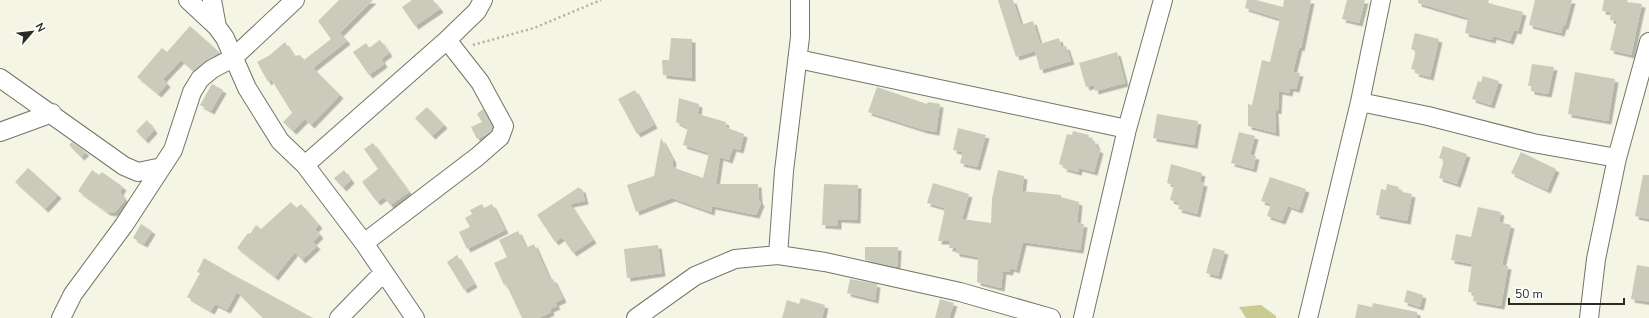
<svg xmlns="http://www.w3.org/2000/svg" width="1649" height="318" viewBox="0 0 1649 318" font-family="'Nunito Sans',sans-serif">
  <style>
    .green { fill: #cacb90 }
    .building { fill: #cbcbbc; filter: url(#shadow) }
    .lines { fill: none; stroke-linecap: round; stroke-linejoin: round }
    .street-casing { stroke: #747567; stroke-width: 20 }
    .path { stroke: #afafa2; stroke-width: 2.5; stroke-dasharray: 2 3; stroke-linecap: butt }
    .street { stroke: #fff; stroke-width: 18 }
  </style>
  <defs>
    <filter id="shadow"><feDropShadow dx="3.5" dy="3.5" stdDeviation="0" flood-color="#0004"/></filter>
  </defs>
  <rect width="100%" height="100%" fill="#f4f5e4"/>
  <!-- green -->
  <path class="green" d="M 1261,305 L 1276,316 L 1276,318 L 1246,318 L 1239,307 Z"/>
  <!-- building -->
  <path class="building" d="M 339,0 L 373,0 L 340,33 L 347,41 L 313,68 L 340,95 L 311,125 L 305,119 L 293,131 L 283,122 L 292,113 L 271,79 L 268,82 L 257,62 L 270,55 L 285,42 L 294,56 L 300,55 L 304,60 L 331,39 L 318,21 Z
    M 412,0 L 433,0 L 440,9 L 415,26 L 402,7 Z
    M 998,0 L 1013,0 L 1021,25 L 1033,21 L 1040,44 L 1059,38 L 1061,47 L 1066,46 L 1071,61 L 1040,70 L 1035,51 L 1016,57 Z
    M 1247,0 L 1256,0 L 1283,7 L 1284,0 L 1311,0 L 1301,48 L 1299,47 L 1293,72 L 1300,73 L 1296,89 L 1290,88 L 1289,93 L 1279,91 L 1278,111 L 1275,110 L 1276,133 L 1248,126 L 1248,104 L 1252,105 L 1262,60 L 1270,62 L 1280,19 L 1245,8 Z
    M 1347,0 L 1365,0 L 1359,23 L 1342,19 Z
    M 1418,0 L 1489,0 L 1488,3 L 1523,12 L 1518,31 L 1514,30 L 1510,41 L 1493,36 L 1492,40 L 1465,33 L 1468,18 L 1418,3 Z
    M 1535,0 L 1572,0 L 1565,26 L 1563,26 L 1561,33 L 1529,25 Z
    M 1604,0 L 1628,0 L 1627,2 L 1642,4 L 1631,55 L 1610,50 L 1617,21 L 1610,20 L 1611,12 L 1602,11 Z
    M 190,26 L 219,52 L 193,71 L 181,60 L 163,79 L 167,84 L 158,94 L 137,77 L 162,48 L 167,52 Z
    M 1415,33 L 1439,39 L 1430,77 L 1415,73 L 1416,70 L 1411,69 L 1416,51 L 1411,49 Z
    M 671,38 L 692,39 L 692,78 L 663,75 L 662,60 L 669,60 Z
    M 380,40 L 389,53 L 381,59 L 384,64 L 369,75 L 353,52 L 366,43 L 369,48 Z
    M 1117,52 L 1125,83 L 1095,91 L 1094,85 L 1086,87 L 1079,63 Z
    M 1532,64 L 1554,67 L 1548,94 L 1531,91 L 1531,86 L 1528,86 Z
    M 1575,72 L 1615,79 L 1608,121 L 1568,114 Z
    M 1483,76 L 1499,81 L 1491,105 L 1472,99 L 1478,81 L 1481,82 Z
    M 212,84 L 223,90 L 211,111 L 200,105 Z
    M 877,87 L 927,104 L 928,102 L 940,104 L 936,132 L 924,130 L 868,112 Z
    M 635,90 L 654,125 L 637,134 L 618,99 Z
    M 679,98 L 699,104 L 698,114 L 726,122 L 725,127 L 744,134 L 740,150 L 733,148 L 729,160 L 720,157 L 716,184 L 758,184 L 759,200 L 761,203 L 756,215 L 712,206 L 711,212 L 672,198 L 636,212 L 627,185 L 654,176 L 661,138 L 673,160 L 672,167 L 703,178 L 709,153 L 683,145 L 688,128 L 676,122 Z
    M 427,107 L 444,125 L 432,136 L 415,118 Z
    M 483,109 L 493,127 L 491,131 L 487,134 L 477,139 L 471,127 L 482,122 L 477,114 Z
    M 1157,114 L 1198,121 L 1194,145 L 1153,138 Z
    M 147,120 L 154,130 L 145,140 L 136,131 Z
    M 958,128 L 986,135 L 977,167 L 960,163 L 963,152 L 953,150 Z
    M 1073,131 L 1089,135 L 1088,139 L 1095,141 L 1095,144 L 1097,145 L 1096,148 L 1100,150 L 1094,172 L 1079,168 L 1078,172 L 1063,168 L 1064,166 L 1059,164 L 1067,134 L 1072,135 Z
    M 1239,132 L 1255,136 L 1250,155 L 1256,156 L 1253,169 L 1231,163 Z
    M 72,142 L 86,152 L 81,157 L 69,145 Z
    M 373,143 L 409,192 L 390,205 L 384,197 L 377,202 L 362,182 L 378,169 L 364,149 Z
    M 1443,146 L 1467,154 L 1457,184 L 1439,178 L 1444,160 L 1439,158 Z
    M 1521,152 L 1556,169 L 1547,190 L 1511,173 Z
    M 1171,164 L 1202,173 L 1200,182 L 1204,183 L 1197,214 L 1178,209 L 1180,203 L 1170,200 L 1174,185 L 1167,183 Z
    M 28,168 L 58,195 L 45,209 L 15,182 Z
    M 92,170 L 99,175 L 102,172 L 123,187 L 120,192 L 125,200 L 114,213 L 107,212 L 78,191 Z
    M 344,170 L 351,180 L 343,188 L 334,178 Z
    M 998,170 L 1024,176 L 1022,191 L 1061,195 L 1061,197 L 1079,202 L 1077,223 L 1084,224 L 1080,250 L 1023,242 L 1016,270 L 1011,268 L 1009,272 L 1003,271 L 1001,288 L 977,282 L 978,257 L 956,253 L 956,248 L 949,248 L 950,241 L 938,241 L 945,208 L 927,203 L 933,183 L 969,194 L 962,219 L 991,223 L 992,199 Z
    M 1643,175 L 1649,175 L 1649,219 L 1635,216 Z
    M 1270,177 L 1306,189 L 1299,210 L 1288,206 L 1282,221 L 1267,216 L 1271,204 L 1261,201 Z
    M 824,184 L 858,185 L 857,220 L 838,219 L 838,226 L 822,225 Z
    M 1387,184 L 1399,187 L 1398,191 L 1412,194 L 1407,221 L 1376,215 L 1381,189 L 1386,190 Z
    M 579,187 L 580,189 L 582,189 L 585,201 L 570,204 L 593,240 L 573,253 L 562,237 L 555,242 L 537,215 Z
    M 291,202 L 296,208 L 301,204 L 319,225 L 315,229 L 320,235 L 313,242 L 317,246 L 302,260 L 295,252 L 275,277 L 237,248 L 248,233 L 250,234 L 256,225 L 261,229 Z
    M 482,204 L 484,208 L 492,204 L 505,230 L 467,249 L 459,232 L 470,227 L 465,218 L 472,214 L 470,210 Z
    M 1478,207 L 1501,212 L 1499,222 L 1511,225 L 1502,265 L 1508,266 L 1501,306 L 1473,301 L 1474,293 L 1468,292 L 1472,264 L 1451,260 L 1456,234 L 1471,237 Z
    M 141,224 L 152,231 L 144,244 L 133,238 Z
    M 518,231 L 526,248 L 534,244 L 550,280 L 553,279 L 563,299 L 555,303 L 557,306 L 550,309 L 551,312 L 539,318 L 522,318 L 506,284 L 504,285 L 494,263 L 507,257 L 499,240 Z
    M 658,245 L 662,273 L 627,278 L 624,249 Z
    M 865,247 L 898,247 L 897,267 L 865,260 Z
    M 1213,248 L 1225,251 L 1218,276 L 1206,273 Z
    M 457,255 L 474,284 L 464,290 L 447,262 Z
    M 204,258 L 230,273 L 313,318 L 263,318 L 237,292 L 227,310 L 215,304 L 211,311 L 187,297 L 200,273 L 197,272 Z
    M 1637,265 L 1649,267 L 1649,302 L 1631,299 Z
    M 850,279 L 877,284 L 875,300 L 847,293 Z
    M 1407,290 L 1423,295 L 1420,307 L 1404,302 Z
    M 801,298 L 825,305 L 822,318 L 782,318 L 787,300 L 799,304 Z
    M 940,299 L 954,303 L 949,318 L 935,318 Z
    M 1373,303 L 1417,312 L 1417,318 L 1355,318 L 1358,304 L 1372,307 Z"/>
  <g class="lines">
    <!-- street casing -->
    <g class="street-casing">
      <path id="street" d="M 188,0 L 217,27 L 225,38 L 247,88 L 280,141 L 305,165 L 364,243 L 415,318
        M 212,0 L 217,27
        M 798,59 L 1127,129
        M 0,78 L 124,166 L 138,172 L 162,167
        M 1360,102 L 1428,116 L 1533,143 L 1617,158
        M 0,132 L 52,113
        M 305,165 L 447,40 L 477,11 L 483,0
        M 364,243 L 477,157 L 500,137 L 504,126 L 480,82 L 447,40
        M 778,255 L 784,171 L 800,37 L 800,0
        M 61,318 L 73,294 L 124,225 L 173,150 L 192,92 L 200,79 L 212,69 L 233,58 L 295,0
        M 339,318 L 383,273
        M 636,318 L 695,276 L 735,259 L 778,255 L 825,262 L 960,292 L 1051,318
        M 1083,318 L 1127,129 L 1163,0
        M 1308,318 L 1360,102 L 1381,0
        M 1589,318 L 1596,259 L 1617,158 L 1649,42"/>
    </g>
    <!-- path -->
    <path class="path" d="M 473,45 L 534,28 L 601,0"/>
    <!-- street -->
    <use href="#street" class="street"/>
  </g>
  <!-- north arrow -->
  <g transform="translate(32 32) rotate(62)" stroke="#ffffff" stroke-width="3" paint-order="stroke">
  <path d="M0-3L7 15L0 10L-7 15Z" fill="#2b2b25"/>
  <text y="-6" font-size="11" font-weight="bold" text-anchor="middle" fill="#2b2b25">N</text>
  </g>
  <!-- scale -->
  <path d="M1509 298v6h115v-6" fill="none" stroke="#2b2b25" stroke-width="2"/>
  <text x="1515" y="298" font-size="12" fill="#2b2b25" stroke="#ffffff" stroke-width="3" paint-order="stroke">50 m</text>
</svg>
